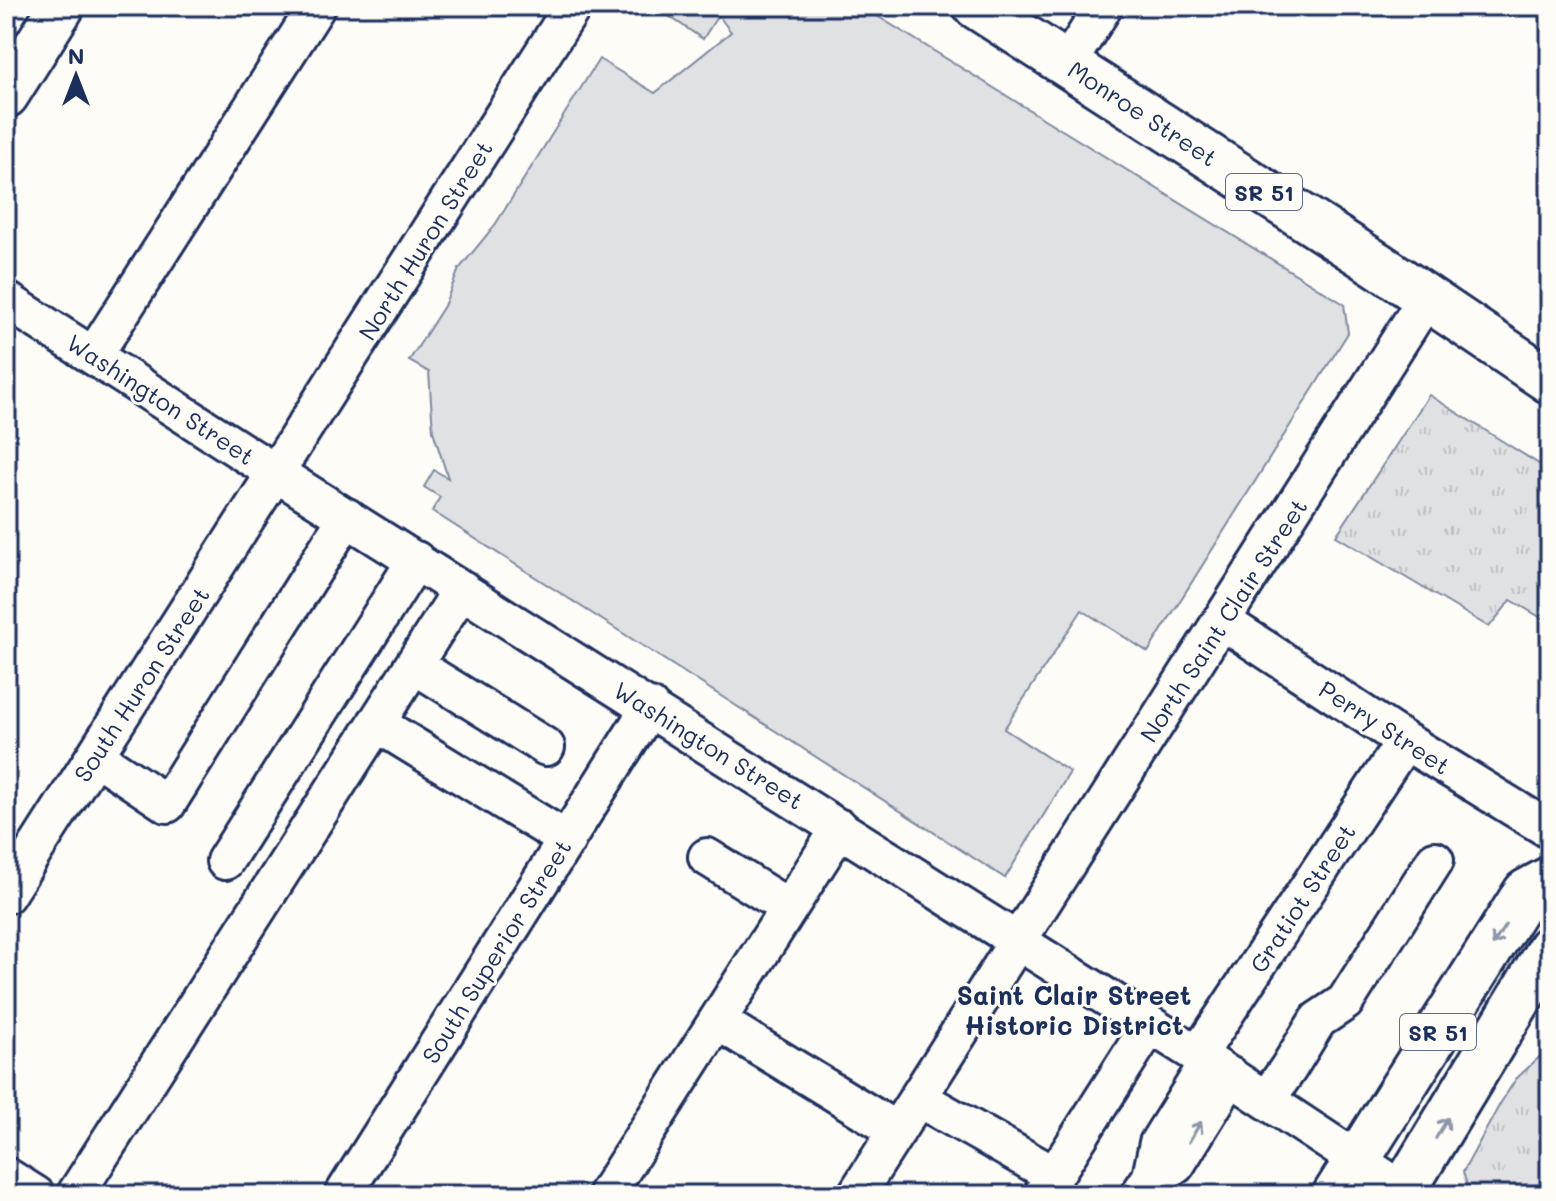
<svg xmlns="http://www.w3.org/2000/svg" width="1556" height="1201" viewBox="0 0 1556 1201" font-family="Mali,sans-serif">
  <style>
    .grass { fill: url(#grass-tufts); stroke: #7e88a0; stroke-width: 2 }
    .pitch { fill: #e0e1e3; stroke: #7e88a0; stroke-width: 2 }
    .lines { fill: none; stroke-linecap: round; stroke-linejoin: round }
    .minor-casing { stroke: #1b2f5e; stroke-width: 42 }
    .major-casing { stroke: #1b2f5e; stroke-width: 50 }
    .minor { stroke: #fdfcf7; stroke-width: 36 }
    .major { stroke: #fdfcf7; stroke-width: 44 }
    .oneway { stroke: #8c96aa }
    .labels { text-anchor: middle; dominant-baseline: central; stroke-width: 6; stroke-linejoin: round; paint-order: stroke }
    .shield { fill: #fdfcf7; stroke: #5f6c8c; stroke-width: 2 }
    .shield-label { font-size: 22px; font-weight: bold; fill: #1b2f5e }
    .street-label { font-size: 24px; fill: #1b2f5e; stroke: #fdfcf7 }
    .neighbourhood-label { font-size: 26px; font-weight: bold; fill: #1b2f5e; stroke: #fdfcf7 }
  </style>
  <defs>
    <pattern id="grass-tufts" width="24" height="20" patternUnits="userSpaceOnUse" patternTransform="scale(2)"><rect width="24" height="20" fill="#e0e1e3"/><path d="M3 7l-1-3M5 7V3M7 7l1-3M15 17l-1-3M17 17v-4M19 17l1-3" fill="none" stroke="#c0c1c5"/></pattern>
  </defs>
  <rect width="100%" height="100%" fill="#fdfcf7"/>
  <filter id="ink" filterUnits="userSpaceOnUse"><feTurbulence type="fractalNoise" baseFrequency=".0125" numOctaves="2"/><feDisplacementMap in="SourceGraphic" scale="16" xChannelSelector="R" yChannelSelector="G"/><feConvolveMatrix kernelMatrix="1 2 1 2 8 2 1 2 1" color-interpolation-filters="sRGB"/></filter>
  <g filter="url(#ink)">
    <!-- grass -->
    <path class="grass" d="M 1429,395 L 1550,471 L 1550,623 L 1511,600 L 1489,627 L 1336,536 Z
      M 1550,1047 L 1550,1195 L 1470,1195 L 1463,1172 L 1500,1104 L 1516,1079 Z"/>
    <!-- pitch -->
    <path class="pitch" d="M 654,6 L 861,6 L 1344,304 L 1348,333 L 1148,652 L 1082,610 L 1004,729 L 1070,772 L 1005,878 L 432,511 L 440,497 L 424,487 L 434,470 L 448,478 L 433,431 L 429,372 L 409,361 L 444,306 L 459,269 L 495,225 L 599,59 L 655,93 L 731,32 L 718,15 L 703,39 Z"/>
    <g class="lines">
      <!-- minor casing -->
      <g class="minor-casing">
        <path id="minor" d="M 1067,64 L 1104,6
          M 6,300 L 241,451 L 1198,1055 L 1410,1195
          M 94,355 L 317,6
          M 1222,621 L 1405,741 L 1550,830
          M 414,665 L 546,747
          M 376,723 L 567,840
          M 95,756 L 167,804 L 347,517
          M 707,857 L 789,908
          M 225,861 L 416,560
          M 6,895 L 573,6
          M 717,1021 L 897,1131
          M 1198,1055 L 1405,741
          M 918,1098 L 1054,1175
          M 1266,1100 L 1288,1069 L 1318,1020 L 1345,1002 L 1435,860
          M 6,1176 L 36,1195
          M 1151,1177 L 1176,1165 L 1231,1076
          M 75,1195 L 462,589
          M 343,1195 L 650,707
          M 606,1195 L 840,828
          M 856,1195 L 1426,299
          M 1042,1195 L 1150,1025
          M 1139,1195 L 1151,1177 L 1158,1143 L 1209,1061"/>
      </g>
      <!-- major casing -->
      <g class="major-casing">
        <path id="major" d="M 976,6 L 1378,265 L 1550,381
          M 6,95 L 62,6
          M 1335,1195 L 1526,892 L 1550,879
          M 1401,1195 L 1550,948"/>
      </g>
      <!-- minor -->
      <use href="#minor" class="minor"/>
      <!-- major -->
      <use href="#major" class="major"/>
    </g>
    <!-- one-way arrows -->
    <defs><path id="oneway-shaft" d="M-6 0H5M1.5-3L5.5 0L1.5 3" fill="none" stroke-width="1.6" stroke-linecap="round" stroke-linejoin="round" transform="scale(2)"/></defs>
    <g class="oneway">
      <use href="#oneway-shaft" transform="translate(1499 935) rotate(122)"/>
      <use href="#oneway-shaft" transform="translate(1442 1128) rotate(-59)"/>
      <use href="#oneway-shaft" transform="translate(1195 1132) rotate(-59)"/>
    </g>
  </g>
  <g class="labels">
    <!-- shield labels -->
    <g class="shield">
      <rect x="1226" y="174" width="76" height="36" rx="6"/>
      <rect x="1400" y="1014" width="76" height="36" rx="6"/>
    </g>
    <g class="shield-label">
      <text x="1264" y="192">SR 51</text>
      <text x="1438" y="1032">SR 51</text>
    </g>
    <!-- street labels -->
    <g class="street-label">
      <text transform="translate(1143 113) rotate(33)">Monroe Street</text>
      <text transform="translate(425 240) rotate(-58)">North Huron Street</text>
      <text transform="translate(161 399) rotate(33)">Washington Street</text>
      <text transform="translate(1223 620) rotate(-57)">North Saint Clair Street</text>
      <text transform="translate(141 684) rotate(-57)">South Huron Street</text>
      <text transform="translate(1385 727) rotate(33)">Perry Street</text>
      <text transform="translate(709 745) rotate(32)">Washington Street</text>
      <text transform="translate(1302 898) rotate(-57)">Gratiot Street</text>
      <text transform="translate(496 951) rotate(-58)">South Superior Street</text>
    </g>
    <!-- neighbourhood labels -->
    <g class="neighbourhood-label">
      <text x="1074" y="995">Saint Clair Street<tspan x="1074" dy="30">Historic District</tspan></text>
    </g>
  </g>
  <!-- margin -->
  <rect width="1556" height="1201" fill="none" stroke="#fdfcf7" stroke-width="32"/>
  <rect x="16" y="16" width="1524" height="1169" fill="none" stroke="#1b2f5e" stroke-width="3" filter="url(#ink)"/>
  <!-- north arrow -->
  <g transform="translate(76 76)" stroke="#fdfcf7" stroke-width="6" paint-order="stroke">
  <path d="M0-6L14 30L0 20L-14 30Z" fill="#1b2f5e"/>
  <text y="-12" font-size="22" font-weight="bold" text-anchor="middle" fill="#1b2f5e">N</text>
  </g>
</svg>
